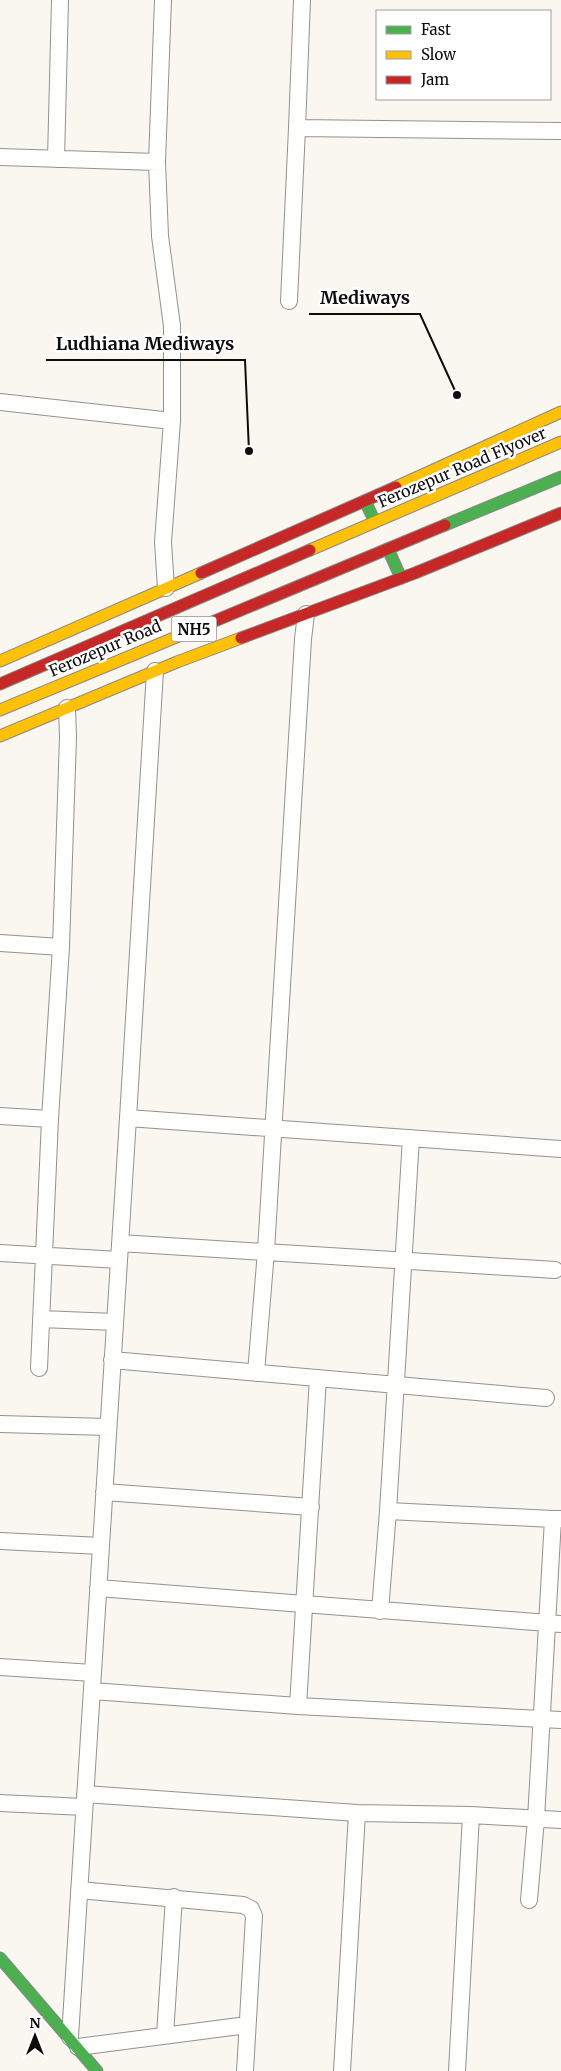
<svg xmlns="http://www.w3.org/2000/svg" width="561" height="2071" viewBox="0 0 561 2071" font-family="Merriweather,serif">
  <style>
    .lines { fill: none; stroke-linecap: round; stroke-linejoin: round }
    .street-casing { stroke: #93928f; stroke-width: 18 }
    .fast-casing { stroke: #898885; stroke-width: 13 }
    .slow-casing { stroke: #898885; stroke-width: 13 }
    .jam-casing { stroke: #898885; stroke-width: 13 }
    .street { stroke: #fefefd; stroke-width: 16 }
    .fast { stroke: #4caf50; stroke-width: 11 }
    .slow { stroke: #ffc107; stroke-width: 11 }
    .jam { stroke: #c62828; stroke-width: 11 }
    .labels { text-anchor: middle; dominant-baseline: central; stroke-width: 5; stroke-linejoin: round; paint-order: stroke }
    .shield { fill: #fff; stroke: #555; stroke-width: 1 }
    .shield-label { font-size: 15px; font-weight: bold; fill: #0c0c0c }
    .street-label { font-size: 16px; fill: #0c0c0c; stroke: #fff }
    .leader { fill: none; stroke: #0c0c0c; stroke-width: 2 }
    .callout-dot { fill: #0c0c0c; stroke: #fff; stroke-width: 2 }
    .callout-label { font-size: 18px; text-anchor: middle; font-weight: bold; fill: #0c0c0c; stroke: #fff; stroke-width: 5; stroke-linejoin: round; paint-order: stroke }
  </style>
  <rect width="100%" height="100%" fill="#f9f7f0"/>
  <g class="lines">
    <!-- street casing -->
    <g class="street-casing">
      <path id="street" d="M 163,0 L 157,162 L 160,236 L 172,326 L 172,421 L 163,542 L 166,588
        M 302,0 L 297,128 L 561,131
        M 0,157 L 157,162
        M 56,159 L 60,0
        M 289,301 L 297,128
        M 0,402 L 172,421
        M 0,943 L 61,947
        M 0,1116 L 50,1119 L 61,947 L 68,737 L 67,708
        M 128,1118 L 155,671
        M 120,1243 L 555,1270
        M 0,1253 L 119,1260
        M 41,1319 L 115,1322
        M 112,1360 L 546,1398
        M 39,1368 L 50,1119
        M 256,1373 L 266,1251 L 303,639 L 306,614
        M 0,1424 L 108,1427
        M 104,1492 L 311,1507
        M 388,1511 L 553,1519
        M 0,1541 L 101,1546
        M 98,1588 L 561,1624
        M 380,1611 L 388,1511 L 411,1138
        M 0,1667 L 93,1673
        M 92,1691 L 298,1706 L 561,1720
        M 298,1706 L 318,1378
        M 85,1794 L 357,1813 L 471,1815 L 561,1820
        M 0,1803 L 84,1807
        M 79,1890 L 243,1905 L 251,1909 L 254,1916 L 245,2071
        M 529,1900 L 536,1819 L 553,1519 L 561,1519
        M 165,2035 L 174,1897
        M 70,2037 L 128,1118 L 561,1149
        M 78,2047 L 247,2025
        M 342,2071 L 357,1813
        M 457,2071 L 471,1815"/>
    </g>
    <!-- fast casing -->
    <g class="fast-casing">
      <path id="fast" d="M 365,501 L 375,522
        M 445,525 L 561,477
        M 388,549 L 401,578
        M 0,1958 L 97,2071"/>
    </g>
    <!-- slow casing -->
    <g class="slow-casing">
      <path id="slow" d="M 396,487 L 561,412
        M 310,550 L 561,442
        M 0,661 L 201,573
        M 0,710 L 186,633
        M 0,736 L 177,662 L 241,638"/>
    </g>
    <!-- jam casing -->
    <g class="jam-casing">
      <path id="jam" d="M 201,573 L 396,487
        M 186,633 L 445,525
        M 241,638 L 415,573 L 561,513
        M 0,684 L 310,550"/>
    </g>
    <!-- street -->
    <use href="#street" class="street"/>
    <!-- fast -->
    <use href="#fast" class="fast"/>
    <!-- slow -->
    <use href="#slow" class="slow"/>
    <!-- jam -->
    <use href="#jam" class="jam"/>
  </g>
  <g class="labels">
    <!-- shield labels -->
    <rect class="shield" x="171.5" y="616.5" width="45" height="25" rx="4"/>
    <g class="shield-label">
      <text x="194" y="629">NH5</text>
    </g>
    <!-- street labels -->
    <g class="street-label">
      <text transform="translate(462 467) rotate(-23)">Ferozepur Road Flyover</text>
      <text transform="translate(105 648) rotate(-23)">Ferozepur Road</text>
    </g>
  </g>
  <!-- callouts -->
  <path class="leader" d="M457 395L420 314H309M249 451L245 360H46"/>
  <g class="callout-dot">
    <circle cx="457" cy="395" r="5"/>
    <circle cx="249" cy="451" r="5"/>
  </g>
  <g class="callout-label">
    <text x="365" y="304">Mediways</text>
    <text x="145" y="350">Ludhiana Mediways</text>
  </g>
  <!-- legend -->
  <rect x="376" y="10" width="175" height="90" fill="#ffffff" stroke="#9e9e9e"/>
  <rect x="386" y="26" width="25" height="8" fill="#4caf50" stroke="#9e9e9e"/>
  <text x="421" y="35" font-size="15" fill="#0c0c0c">Fast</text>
  <rect x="386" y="51" width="25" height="8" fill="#ffc107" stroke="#9e9e9e"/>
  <text x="421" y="60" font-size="15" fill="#0c0c0c">Slow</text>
  <rect x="386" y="76" width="25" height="8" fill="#c62828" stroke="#9e9e9e"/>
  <text x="421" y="85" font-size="15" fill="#0c0c0c">Jam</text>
  <!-- north arrow -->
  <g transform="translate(35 2036)" stroke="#ffffff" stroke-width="4" paint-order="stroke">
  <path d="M0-4L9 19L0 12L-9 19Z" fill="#0c0c0c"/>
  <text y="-8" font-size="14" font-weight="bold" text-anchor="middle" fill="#0c0c0c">N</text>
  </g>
</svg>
